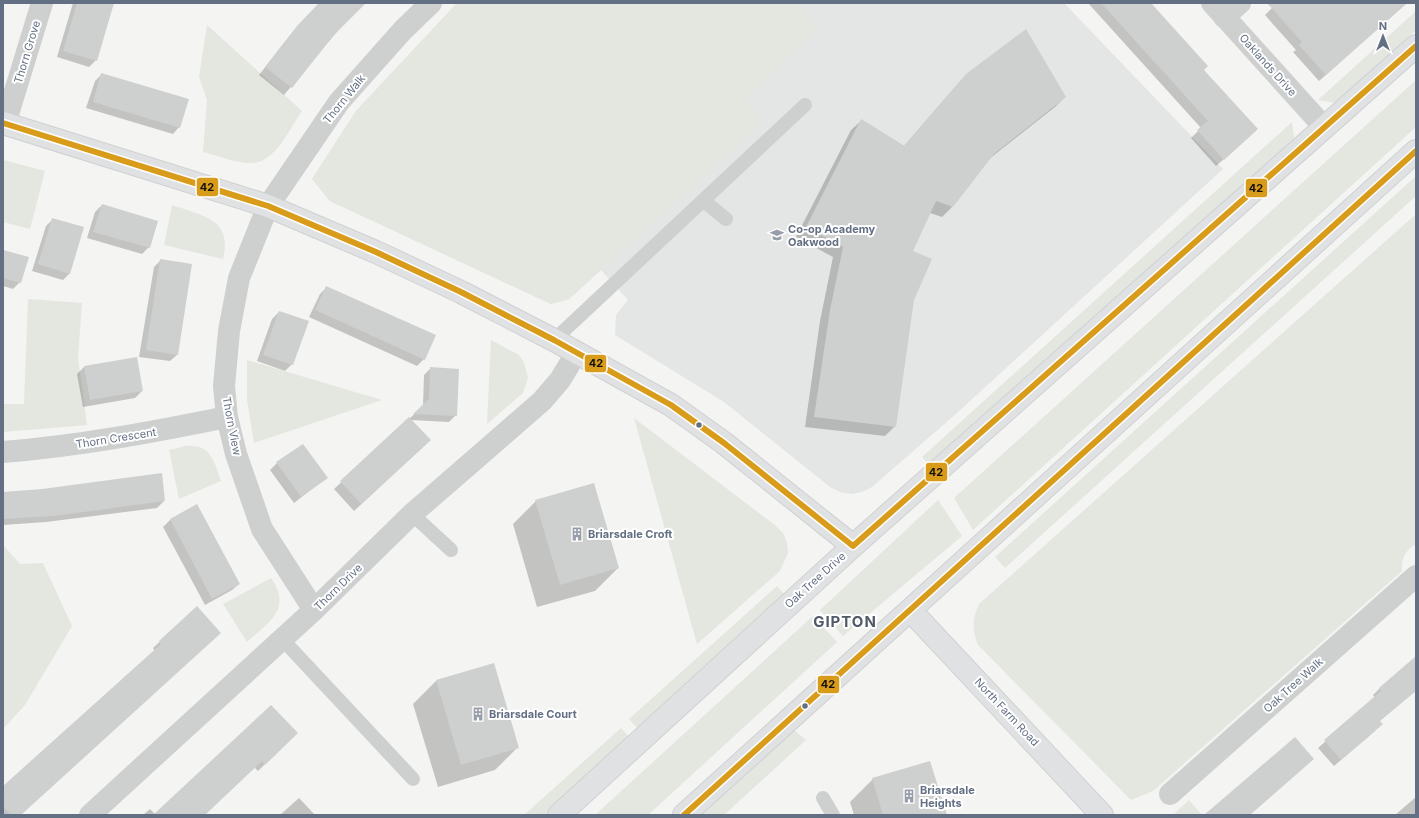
<svg xmlns="http://www.w3.org/2000/svg" width="1419" height="818" viewBox="0 0 1419 818" font-family="Inter,sans-serif">
  <style>
    .built { fill: #e4e5e5 }
    .green { fill: #e3e7e0 }
    .shadow { fill: #0003 }
    .building { fill: #cecfcf }
    .lines { fill: none; stroke-linecap: round; stroke-linejoin: round }
    .secondary-casing { stroke: #cfd1d2; stroke-width: 24 }
    .lane { stroke: #cecfcf; stroke-width: 14 }
    .street { stroke: #cecfcf; stroke-width: 22 }
    .secondary { stroke: #e0e1e2; stroke-width: 22 }
    .bus-1-casing { stroke: #fff; stroke-width: 9 }
    .bus-1 { stroke: #d99b1a; stroke-width: 6 }
    .bus-dot { fill: #637084; stroke: #fff; stroke-width: 1.5 }
    .labels { text-anchor: middle; dominant-baseline: central; stroke-width: 4; stroke-linejoin: round; paint-order: stroke }
    .street-label { font-size: 11px; fill: #637084; stroke: #fff }
    .poi-label { font-size: 11px; font-weight: bold; fill: #637084; stroke: #fff; text-anchor: start }
    .district-label { font-size: 15px; font-weight: bold; letter-spacing: 1px; fill: #515a68; stroke: #fff }
    .line-badge { stroke: #fff; stroke-width: 1.5 }
    .pale-badge-label { font-size: 11px; text-anchor: middle; font-weight: bold; fill: #111 }
  </style>
  <rect width="100%" height="100%" fill="#f4f4f2"/>
  <!-- built -->
  <path class="built" d="M 457,3 L 1064,3 L 1223,169 L 957,413 L 872,487 L 862,492 L 851,494 L 840,492 L 830,487 L 724,402 L 615,335 L 616,315 L 628,300 L 601,270 L 569,299 L 551,304 L 330,201 L 312,179 L 356,111 Z"/>
  <!-- green -->
  <path class="green" d="M 457,3 L 795,3 L 819,28 L 746,99 L 761,124 L 569,299 L 551,304 L 330,201 L 312,179 L 356,111 Z
    M 1416,11 L 1416,30 L 1335,103 L 1318,100 Z
    M 207,25 L 302,111 C 289,129 275,165 249,163 C 233,162 218,156 203,152 L 207,100 L 199,77 Z
    M 1416,80 L 1416,127 L 973,530 L 954,498 Z
    M 1292,122 L 1294,138 L 932,468 L 922,457 Z
    M 3,160 L 45,171 L 30,229 L 3,222 Z
    M 1416,176 L 1416,196 L 1005,568 L 995,557 Z
    M 172,205 C 202,216 233,218 223,259 L 164,245 Z
    M 1416,214 L 1416,544 C 1405,551 1401,558 1402,571 L 1153,791 L 1131,800 L 978,645 C 972,630 972,619 979,604 Z
    M 28,299 L 82,303 L 78,358 L 87,425 L 3,432 L 3,404 L 24,404 Z
    M 491,340 L 519,355 L 524,362 L 528,378 L 523,393 L 487,424 Z
    M 247,360 L 382,400 L 254,443 L 247,400 Z
    M 634,418 L 776,526 L 783,533 L 787,543 L 788,553 L 780,571 L 697,644 Z
    M 186,446 C 211,444 214,461 221,481 L 179,499 L 169,450 Z
    M 938,500 L 962,536 L 843,636 L 820,610 Z
    M 3,545 L 20,564 L 43,563 L 72,626 L 25,705 L 3,729 Z
    M 271,578 C 293,609 268,623 247,642 L 223,604 Z
    M 777,586 L 788,598 L 640,731 L 629,719 Z
    M 813,616 L 837,642 L 648,815 L 595,815 Z
    M 621,728 L 631,739 L 547,815 L 524,815 Z
    M 793,729 L 806,740 L 724,815 L 699,815 Z
    M 1189,800 L 1202,815 L 1174,815 L 1175,813 Z"/>
  <!-- shadow -->
  <path class="shadow" d="M 73,3 L 113,3 L 96,60 L 89,67 L 57,57 Z
    M 321,3 L 361,3 L 284,95 L 259,75 L 293,32 Z
    M 1088,3 L 1150,3 L 1202,70 L 1250,136 L 1216,166 L 1191,138 L 1201,128 Z
    M 1277,3 L 1407,3 L 1319,81 L 1293,52 L 1296,50 L 1265,15 Z
    M 102,74 L 179,127 L 173,134 L 86,108 L 95,81 Z
    M 956,86 L 1065,97 L 1055,107 L 989,159 L 952,207 L 942,217 L 930,213 L 912,252 L 913,299 L 895,426 L 885,436 L 805,427 L 820,321 L 833,257 L 796,237 L 851,130 L 862,120 L 904,146 Z
    M 102,205 L 149,247 L 142,254 L 87,238 L 95,212 Z
    M 53,219 L 70,273 L 63,280 L 32,271 L 46,226 Z
    M 3,251 L 20,282 L 13,289 L 3,286 Z
    M 161,260 L 177,355 L 170,361 L 139,357 L 154,267 Z
    M 327,287 L 424,359 L 417,366 L 309,317 L 320,294 Z
    M 279,312 L 292,364 L 285,371 L 257,361 L 272,319 Z
    M 136,358 L 142,391 L 135,398 L 83,407 L 77,374 L 84,367 Z
    M 431,368 L 456,415 L 449,422 L 411,420 L 423,447 L 354,511 L 334,489 L 423,406 L 424,375 Z
    M 277,463 L 326,478 L 294,503 L 270,470 Z
    M 3,493 L 164,501 L 157,508 L 46,522 L 3,525 Z
    M 536,501 L 618,568 L 595,591 L 537,607 L 513,524 Z
    M 197,505 L 239,584 L 232,590 L 205,605 L 163,527 L 170,520 Z
    M 197,608 L 20,815 L 3,815 L 3,787 L 155,651 L 153,648 Z
    M 1416,657 L 1416,690 L 1379,721 L 1375,731 L 1334,766 L 1318,748 L 1375,698 L 1373,695 L 1380,688 Z
    M 436,681 L 518,747 L 495,770 L 438,787 L 413,704 Z
    M 290,740 L 258,771 L 254,767 L 204,815 L 143,815 L 150,809 L 155,814 Z
    M 873,779 L 946,815 L 854,815 L 850,802 Z
    M 1416,797 L 1416,815 L 1395,815 Z
    M 299,798 L 315,815 L 280,815 Z"/>
  <!-- building -->
  <path class="building" d="M 77,3 L 114,3 L 97,61 L 63,51 Z
    M 319,3 L 366,3 L 333,36 L 292,88 L 265,67 L 297,26 Z
    M 1101,3 L 1151,3 L 1208,66 L 1204,70 L 1258,129 L 1224,160 L 1197,130 L 1208,121 Z
    M 1267,3 L 1407,3 L 1326,75 L 1299,45 L 1302,42 Z
    M 1026,29 L 1066,97 L 994,154 L 953,207 L 936,201 L 913,251 L 932,259 L 914,300 L 896,427 L 814,417 L 830,310 L 843,247 L 806,227 L 861,119 L 904,146 L 966,74 Z
    M 101,73 L 189,99 L 180,128 L 93,102 Z
    M 102,204 L 158,221 L 150,248 L 93,232 Z
    M 52,218 L 84,227 L 70,274 L 38,264 Z
    M 3,250 L 29,257 L 21,283 L 3,278 Z
    M 160,259 L 192,264 L 178,355 L 146,350 Z
    M 326,286 L 436,335 L 425,360 L 315,310 Z
    M 279,311 L 309,321 L 293,365 L 263,355 Z
    M 137,357 L 143,391 L 90,400 L 84,366 Z
    M 430,367 L 459,369 L 457,416 L 413,414 L 429,399 Z
    M 409,417 L 431,440 L 361,504 L 340,481 Z
    M 303,444 L 328,478 L 301,497 L 276,462 Z
    M 162,473 L 165,501 L 54,516 L 3,519 L 3,492 L 42,489 Z
    M 594,483 L 619,568 L 560,585 L 535,500 Z
    M 197,504 L 240,584 L 212,599 L 170,519 Z
    M 197,606 L 221,633 L 21,815 L 11,815 L 3,807 L 3,786 L 161,644 L 159,641 Z
    M 1416,656 L 1416,691 L 1380,721 L 1383,724 L 1341,760 L 1324,740 L 1381,691 L 1379,688 Z
    M 494,663 L 519,748 L 461,765 L 436,680 Z
    M 271,705 L 298,733 L 265,765 L 262,761 L 205,815 L 153,815 Z
    M 1295,737 L 1314,759 L 1250,815 L 1204,815 Z
    M 930,761 L 947,815 L 883,815 L 872,778 Z"/>
  <g class="lines">
    <!-- secondary casing -->
    <g class="secondary-casing">
      <path id="secondary" d="M 3,123 L 268,206 L 376,252 L 461,292 L 554,340 L 671,405 L 724,443 L 853,546
        M 910,610 L 1102,815
        M 559,815 L 853,546 L 1416,46
        M 684,815 L 1416,151"/>
    </g>
    <!-- lane -->
    <path class="lane" d="M 704,201 L 726,219
      M 554,340 L 805,105
      M 412,514 L 451,550
      M 283,640 L 413,779
      M 823,798 L 833,815"/>
    <!-- street -->
    <path class="street" d="M 1212,3 L 1324,127
      M 1224,17 L 1240,3
      M 5,124 L 42,3
      M 3,452 C 79,446 153,432 227,417
      M 314,610 L 262,529 L 236,454 L 227,417 L 224,386 L 229,331 L 239,278 L 268,206 L 339,102 L 403,30 L 431,3
      M 1170,794 L 1416,576
      M 90,815 L 314,610 L 412,514 L 542,401 L 560,380 L 577,352"/>
    <!-- secondary -->
    <use href="#secondary" class="secondary"/>
    <!-- bus-1 casing -->
    <g class="bus-1-casing">
      <path id="bus-1" d="M 3,123 L 268,206 L 376,252 L 461,292 L 554,340 L 671,405 L 724,443 L 853,546 L 1416,46
        M 684,815 L 1416,151"/>
    </g>
    <!-- bus-1 -->
    <use href="#bus-1" class="bus-1"/>
  </g>
  <!-- icons -->
  <defs>
    <g id="school-bare" transform="scale(1.08)"><path d="M0-5L7-2L0 1L-7-2ZM-4 1L0 2.5L4 1V4Q0 6-4 4Z" fill="#969eaa" stroke="#fff" stroke-width="2.5" paint-order="stroke"/></g>
    <g id="building-bare" transform="scale(1.08)"><path d="M-4-6H4V6H1V3H-1V6H-4ZM-2.5-4.3h1.7v1.8h-1.7ZM.8-4.3h1.7v1.8H.8ZM-2.5-1h1.7V.8h-1.7ZM.8-1h1.7V.8H.8Z" fill="#969eaa" stroke="#fff" stroke-width="2.5" paint-order="stroke"/></g>
  </defs>
  <g fill-rule="evenodd">
    <use href="#school-bare" x="777" y="235"/>
    <use href="#building-bare" x="577" y="534"/>
    <use href="#building-bare" x="478" y="714"/>
    <use href="#building-bare" x="909" y="796"/>
  </g>
  <!-- markers -->
  <g class="bus-dot">
    <circle cx="699" cy="425" r="3.5"/>
    <circle cx="805" cy="706" r="3.5"/>
  </g>
  <g class="labels">
    <!-- street labels -->
    <g class="street-label">
      <text transform="translate(27 52) rotate(-73)">Thorn Grove</text>
      <text transform="translate(1268 65) rotate(48)">Oaklands Drive</text>
      <text transform="translate(344 99) rotate(-51)">Thorn Walk</text>
      <text transform="translate(232 426) rotate(79)">Thorn View</text>
      <text transform="translate(116 438) rotate(-9)">Thorn Crescent</text>
      <text transform="translate(815 580) rotate(-42)">Oak Tree Drive</text>
      <text transform="translate(338 587) rotate(-44)">Thorn Drive</text>
      <text transform="translate(1293 685) rotate(-42)">Oak Tree Walk</text>
      <text transform="translate(1007 712) rotate(47)">North Farm Road</text>
    </g>
    <!-- poi labels -->
    <g class="poi-label">
      <text x="788" y="229">Co-op Academy<tspan x="788" dy="13">Oakwood</tspan></text>
      <text x="588" y="534">Briarsdale Croft</text>
      <text x="489" y="714">Briarsdale Court</text>
      <text x="920" y="790">Briarsdale<tspan x="920" dy="13">Heights</tspan></text>
    </g>
    <!-- district labels -->
    <g class="district-label">
      <text x="845" y="621">GIPTON</text>
    </g>
  </g>
  <g class="line-badge">
    <rect x="196" y="177" width="23" height="20" rx="4" fill="#d99b1a"/>
    <rect x="1245" y="178" width="23" height="20" rx="4" fill="#d99b1a"/>
    <rect x="584" y="354" width="23" height="19" rx="4" fill="#d99b1a"/>
    <rect x="925" y="462" width="23" height="20" rx="4" fill="#d99b1a"/>
    <rect x="817" y="675" width="23" height="19" rx="4" fill="#d99b1a"/>
  </g>
  <g class="pale-badge-label">
    <text x="207" y="191">42</text>
    <text x="1256" y="192">42</text>
    <text x="596" y="367">42</text>
    <text x="936" y="476">42</text>
    <text x="828" y="688">42</text>
  </g>
  <!-- border -->
  <rect width="1419" height="818" fill="none" stroke="#637084" stroke-width="8"/>
  <!-- north arrow -->
  <g transform="translate(1383 36)" stroke="#ffffff" stroke-width="3" paint-order="stroke">
  <path d="M0-3L7 15L0 10L-7 15Z" fill="#637084"/>
  <text y="-6" font-size="11" font-weight="bold" text-anchor="middle" fill="#637084">N</text>
  </g>
</svg>
